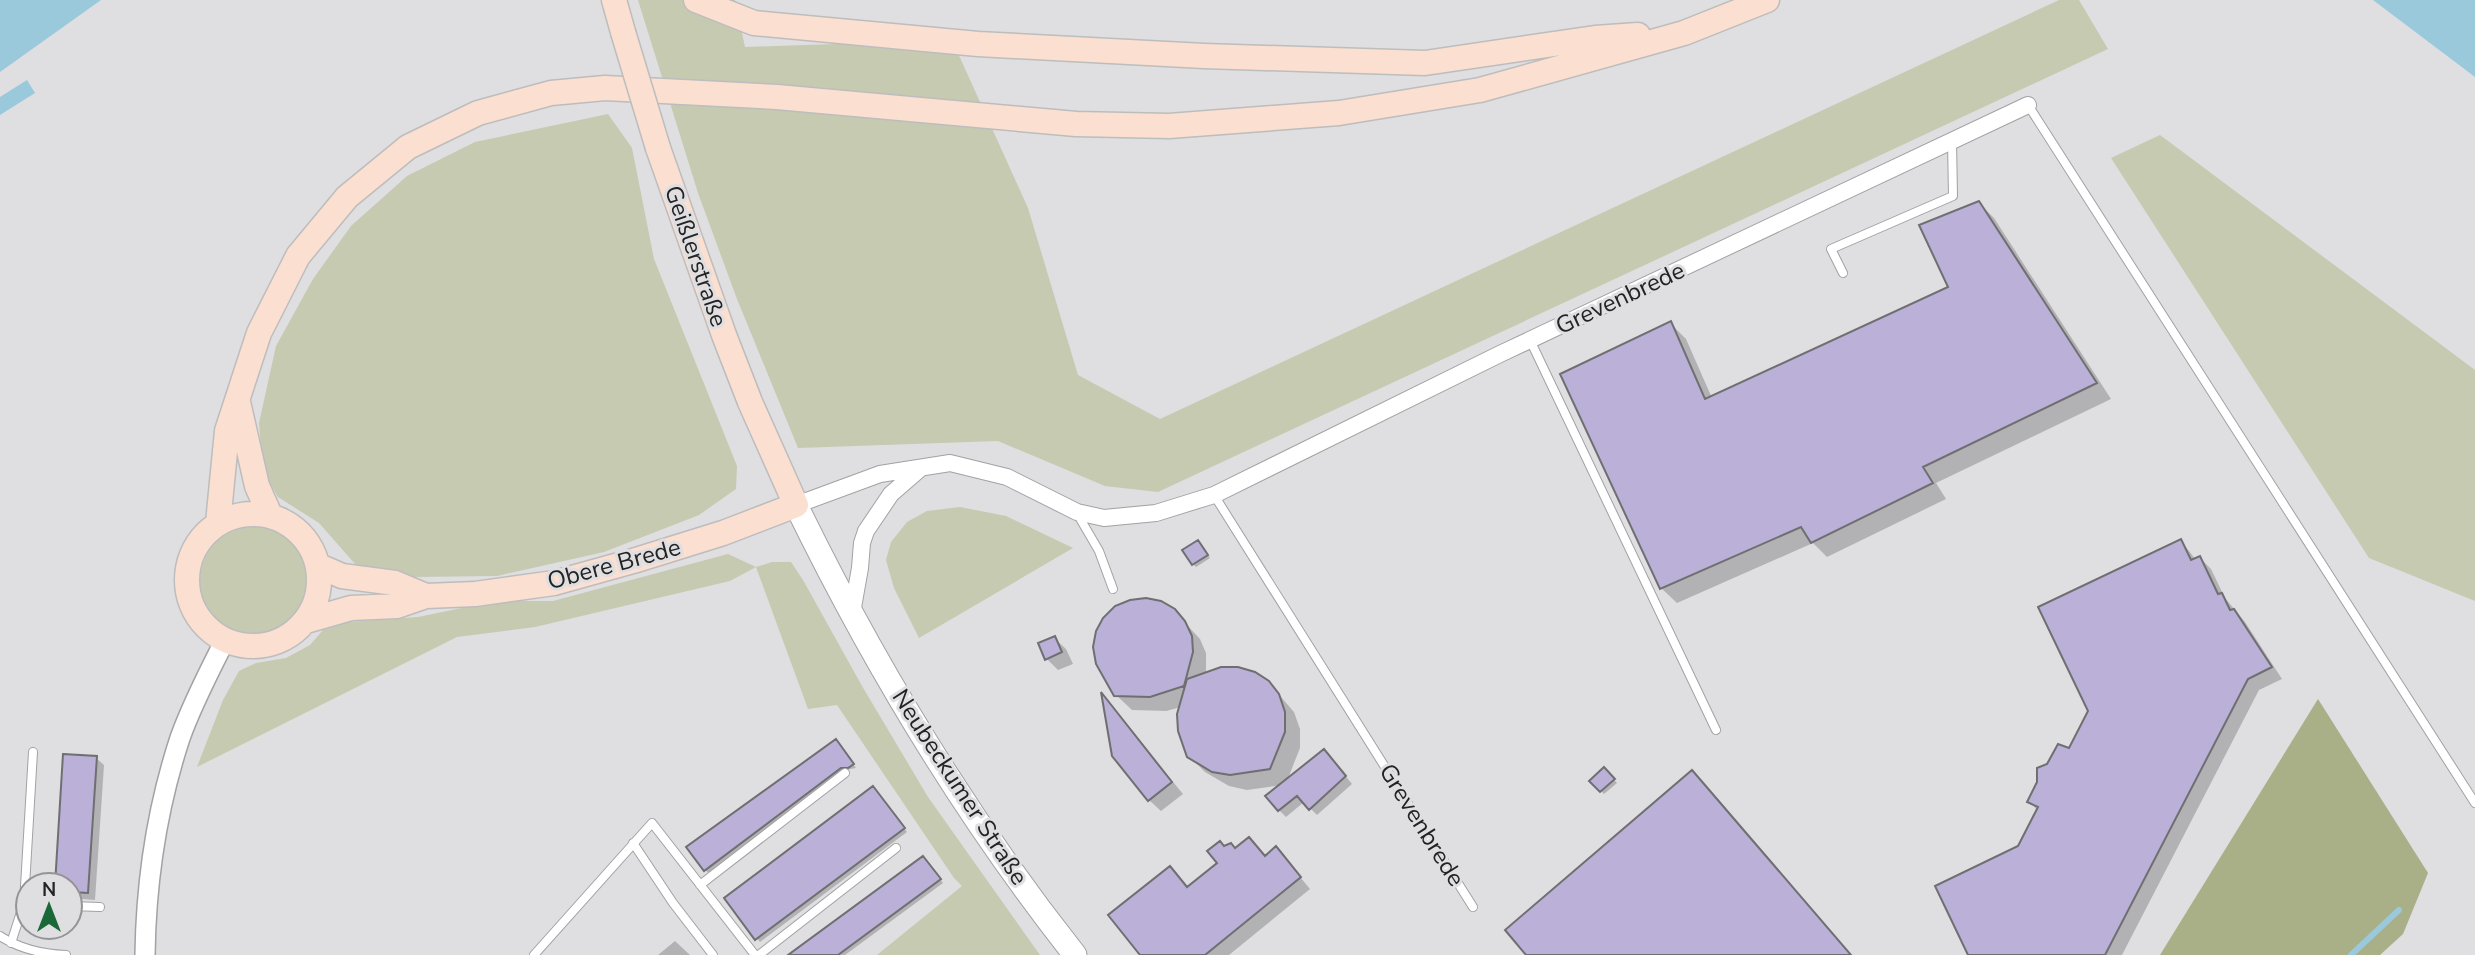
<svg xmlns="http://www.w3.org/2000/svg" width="2475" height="955" viewBox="0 0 2475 955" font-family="'Nunito Sans',sans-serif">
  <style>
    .green { fill: #c6cab1 }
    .forest { fill: #a9af87 }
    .water { fill: #9ac9dc }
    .shadow { fill: #0003 }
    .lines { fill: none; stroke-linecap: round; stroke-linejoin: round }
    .stream { stroke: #9ac9dc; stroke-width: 6 }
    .building { fill: #bbb0d7; stroke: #6f6f71; stroke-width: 2 }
    .service-casing { stroke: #a2a1a4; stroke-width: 10 }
    .minor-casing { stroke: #a2a1a4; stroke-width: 18 }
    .tertiary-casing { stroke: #a2a1a4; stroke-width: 22 }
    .secondary-casing { stroke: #a2a1a4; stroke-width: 25 }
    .primary-casing { stroke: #bdbdbd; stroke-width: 27 }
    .service { stroke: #fff; stroke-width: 8 }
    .minor { stroke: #fff; stroke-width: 16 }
    .tertiary { stroke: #fff; stroke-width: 19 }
    .secondary { stroke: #fff; stroke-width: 23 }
    .primary { stroke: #fbdfd0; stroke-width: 24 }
    .primary-bridge-casing { stroke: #bdbdbd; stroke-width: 27; stroke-linecap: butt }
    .primary-bridge { stroke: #fbdfd0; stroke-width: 24 }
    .labels { text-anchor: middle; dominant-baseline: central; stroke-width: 6; stroke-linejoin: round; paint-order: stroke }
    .street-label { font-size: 24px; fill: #232324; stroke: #dfdee1 }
  </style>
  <rect width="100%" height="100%" fill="#dfdee1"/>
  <!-- green -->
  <path class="green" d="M 638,0 L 735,0 L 745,47 L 952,40 L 1028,208 L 1078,375 L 1160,419 L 2059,0 L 2079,0 L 2108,49 L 1158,492 L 1105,486 L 998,441 L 798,448 L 737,299 L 698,193 Z
    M 608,114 L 632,148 L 654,259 L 737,466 L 736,489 L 699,515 L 604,552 L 497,576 L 414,577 L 356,565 L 319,523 L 278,497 L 263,472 L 259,423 L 276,346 L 313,279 L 351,226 L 407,176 L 475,142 Z
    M 2160,135 L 2475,370 L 2475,601 L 2369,558 L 2111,158 Z
    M 960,507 L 1006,516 L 1073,548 L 919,638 L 894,588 L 886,560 L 891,542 L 907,522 L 927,511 Z
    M200 581a54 54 0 1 1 108 0a54 54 0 1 1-108 0Z
    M 728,554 L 756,567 L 772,562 L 791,562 L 803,580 L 862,686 L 928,797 L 1040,955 L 877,955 L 962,886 L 954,878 L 837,705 L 808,709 L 756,567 L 730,581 L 535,627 L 457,637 L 197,767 L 223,700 L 239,671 L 256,663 L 286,658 L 310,645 L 323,630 L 348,622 L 418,617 L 496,601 L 553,601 Z"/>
  <!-- forest -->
  <path class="forest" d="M 2318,699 L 2428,873 L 2403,934 L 2380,955 L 2160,955 Z"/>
  <!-- water -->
  <path class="water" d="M 0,0 L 101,0 L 0,72 Z
    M 2373,0 L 2475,0 L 2475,77 Z
    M 27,80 L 35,93 L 0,115 L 0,97 Z"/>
  <!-- shadow -->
  <path class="shadow" d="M 1979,203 L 1994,218 L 2111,399 L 1936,483 L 1946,499 L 1827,557 L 1813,543 L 1677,603 L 1661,588 L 1671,324 L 1686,339 L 1712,398 L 1951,288 Z
    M 2181,541 L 2196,560 L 2200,558 L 2211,569 L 2225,598 L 2245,622 L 2282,679 L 2259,690 L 2122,955 L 1970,955 L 2038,811 L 2030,802 L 2038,783 L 2070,751 Z
    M 1201,545 L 1210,558 L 1196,567 L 1193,564 Z
    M 1174,611 L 1200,639 L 1206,653 L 1206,675 L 1268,682 L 1294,712 L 1300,729 L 1300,748 L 1287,781 L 1331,758 L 1352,784 L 1317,815 L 1304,802 L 1286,817 L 1279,810 L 1282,785 L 1247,790 L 1229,786 L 1205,772 L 1189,756 L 1181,707 L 1166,711 L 1132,710 L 1116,695 Z
    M 1054,638 L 1066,649 L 1073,664 L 1058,670 L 1047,659 Z
    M 1103,697 L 1183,794 L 1161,811 L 1149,800 Z
    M 839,745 L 856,768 L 845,770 L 709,873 L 705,870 L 689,848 Z
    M 96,758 L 104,765 L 95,900 L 70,898 L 70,885 Z
    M 1604,769 L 1617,783 L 1604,794 L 1591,781 Z
    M 876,792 L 907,832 L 760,942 L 726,898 Z
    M 1225,848 L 1286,860 L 1310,889 L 1229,955 L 1143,955 L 1170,868 L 1189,889 L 1220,863 Z
    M 926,861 L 943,883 L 845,955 L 791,955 Z
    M 675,941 L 690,955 L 658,955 Z"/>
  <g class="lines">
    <!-- stream -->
    <path class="stream" d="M 2351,955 L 2399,910"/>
  </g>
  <!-- building -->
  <path class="building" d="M 1979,201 L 2097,383 L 1923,467 L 1933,483 L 1811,543 L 1801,527 L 1660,589 L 1560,374 L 1671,321 L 1705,399 L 1948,287 L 1919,225 Z
    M 2181,539 L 2191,560 L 2200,556 L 2218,594 L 2222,593 L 2230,610 L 2234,609 L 2272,667 L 2248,679 L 2105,955 L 1968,955 L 1935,886 L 2018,846 L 2038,807 L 2027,802 L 2037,782 L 2037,768 L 2047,764 L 2058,744 L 2069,748 L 2088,711 L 2038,607 Z
    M 1198,540 L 1208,555 L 1192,565 L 1182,550 Z
    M 1146,598 L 1161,601 L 1175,609 L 1185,621 L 1192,636 L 1193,652 L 1184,686 L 1150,697 L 1114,696 L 1096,664 L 1093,647 L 1096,631 L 1103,618 L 1115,606 L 1130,600 Z
    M 1055,636 L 1062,652 L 1045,660 L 1038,643 Z
    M 1221,667 L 1238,667 L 1255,672 L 1269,681 L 1279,694 L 1285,712 L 1285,732 L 1270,769 L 1230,775 L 1212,772 L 1187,757 L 1178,731 L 1177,714 L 1187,679 Z
    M 1101,692 L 1172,782 L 1148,801 L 1112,756 Z
    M 836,739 L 854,764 L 848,768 L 841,768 L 704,871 L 686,847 Z
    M 1324,749 L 1346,776 L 1309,810 L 1297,796 L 1278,811 L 1265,796 Z
    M 63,754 L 97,756 L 88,893 L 70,892 L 70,885 L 55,885 Z
    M 1604,767 L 1615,779 L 1600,792 L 1589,781 Z
    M 1692,770 L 1851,955 L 1526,955 L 1505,930 Z
    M 873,786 L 905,828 L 755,940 L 724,898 Z
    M 1249,837 L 1265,856 L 1276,846 L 1301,877 L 1205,955 L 1140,955 L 1108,915 L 1170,866 L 1187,887 L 1217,863 L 1207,851 L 1220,841 L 1224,846 L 1231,843 L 1235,848 Z
    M 923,856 L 941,879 L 838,955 L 788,955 Z"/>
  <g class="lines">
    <!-- service casing -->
    <g class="service-casing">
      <path id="service" d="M 2028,105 L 2475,803
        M 1843,273 L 1831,249 L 1953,196 L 1952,141
        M 1530,340 L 1716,730
        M 1214,495 L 1473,907
        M 1078,515 L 1099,551 L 1113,589
        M 633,843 L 673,903 L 713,955
        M 700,885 L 845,773
        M 70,906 L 100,907
        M 0,936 C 20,949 42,954 66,955
        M 11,943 L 24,903 L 33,752
        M 534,955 L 652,823 L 755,955
        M 759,955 L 896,848"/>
    </g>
    <!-- minor casing -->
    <g class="minor-casing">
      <path id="minor" d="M 796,505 L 880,474 L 950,463 L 1007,477 L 1077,512 L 1104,518 L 1156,513 L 1214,495 L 1500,354 L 2028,105
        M 852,613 L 860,568 L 862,543 L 866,531 L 891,494 L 921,468"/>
    </g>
    <!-- tertiary casing -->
    <g class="tertiary-casing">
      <path id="tertiary" d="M 145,955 C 146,882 157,808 180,738 C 192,704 209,672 225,640"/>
    </g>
    <!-- secondary casing -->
    <g class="secondary-casing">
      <path id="secondary" d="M 796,505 C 873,663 966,817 1075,955"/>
    </g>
    <!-- primary casing -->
    <g class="primary-casing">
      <path id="primary" d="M 614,0 L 623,32
        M 696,0 L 754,23 L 978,44 L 1204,56 L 1425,63 L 1595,38 L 1638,35
        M 238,402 L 257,486 L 270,515
        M187 580a66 66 0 1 1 132 0a66 66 0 1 1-132 0Z
        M 218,523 L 227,431 L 259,333 L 298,256 L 347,197 L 408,147 L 478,113 L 551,93 L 605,88 L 777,97 L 1076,124 L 1169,126 L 1339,113 L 1480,90 L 1684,33 L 1767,0
        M 319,566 L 342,576 L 395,583 L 426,596
        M 306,621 L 351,608 L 397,606 L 426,596 L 475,594 L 554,583 L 633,561 L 723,533 L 796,505 L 750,402 L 724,335 L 658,148"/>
    </g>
    <!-- service -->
    <use href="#service" class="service"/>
    <!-- minor -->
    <use href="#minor" class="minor"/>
    <!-- tertiary -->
    <use href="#tertiary" class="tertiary"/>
    <!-- secondary -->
    <use href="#secondary" class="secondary"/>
    <!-- primary -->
    <use href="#primary" class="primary"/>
    <!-- primary-bridge casing -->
    <g class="primary-bridge-casing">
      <path id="primary-bridge" d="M 623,32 L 658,148"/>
    </g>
    <!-- primary-bridge -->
    <use href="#primary-bridge" class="primary-bridge"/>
  </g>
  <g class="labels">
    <!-- street labels -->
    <g class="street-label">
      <text transform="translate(696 256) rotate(71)">Geißlerstraße</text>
      <text transform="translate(1620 298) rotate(-25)">Grevenbrede</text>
      <text transform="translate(614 564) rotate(-15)">Obere Brede</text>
      <text transform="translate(960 787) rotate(57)">Neubeckumer Straße</text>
      <text transform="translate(1422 825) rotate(58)">Grevenbrede</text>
    </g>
  </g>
  <!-- north arrow -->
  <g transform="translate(49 906)"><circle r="33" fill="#dfdee1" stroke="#949395" stroke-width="2"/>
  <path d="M0-5L12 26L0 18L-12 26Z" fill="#1a6837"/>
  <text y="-10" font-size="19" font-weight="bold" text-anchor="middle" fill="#232324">N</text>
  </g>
</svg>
